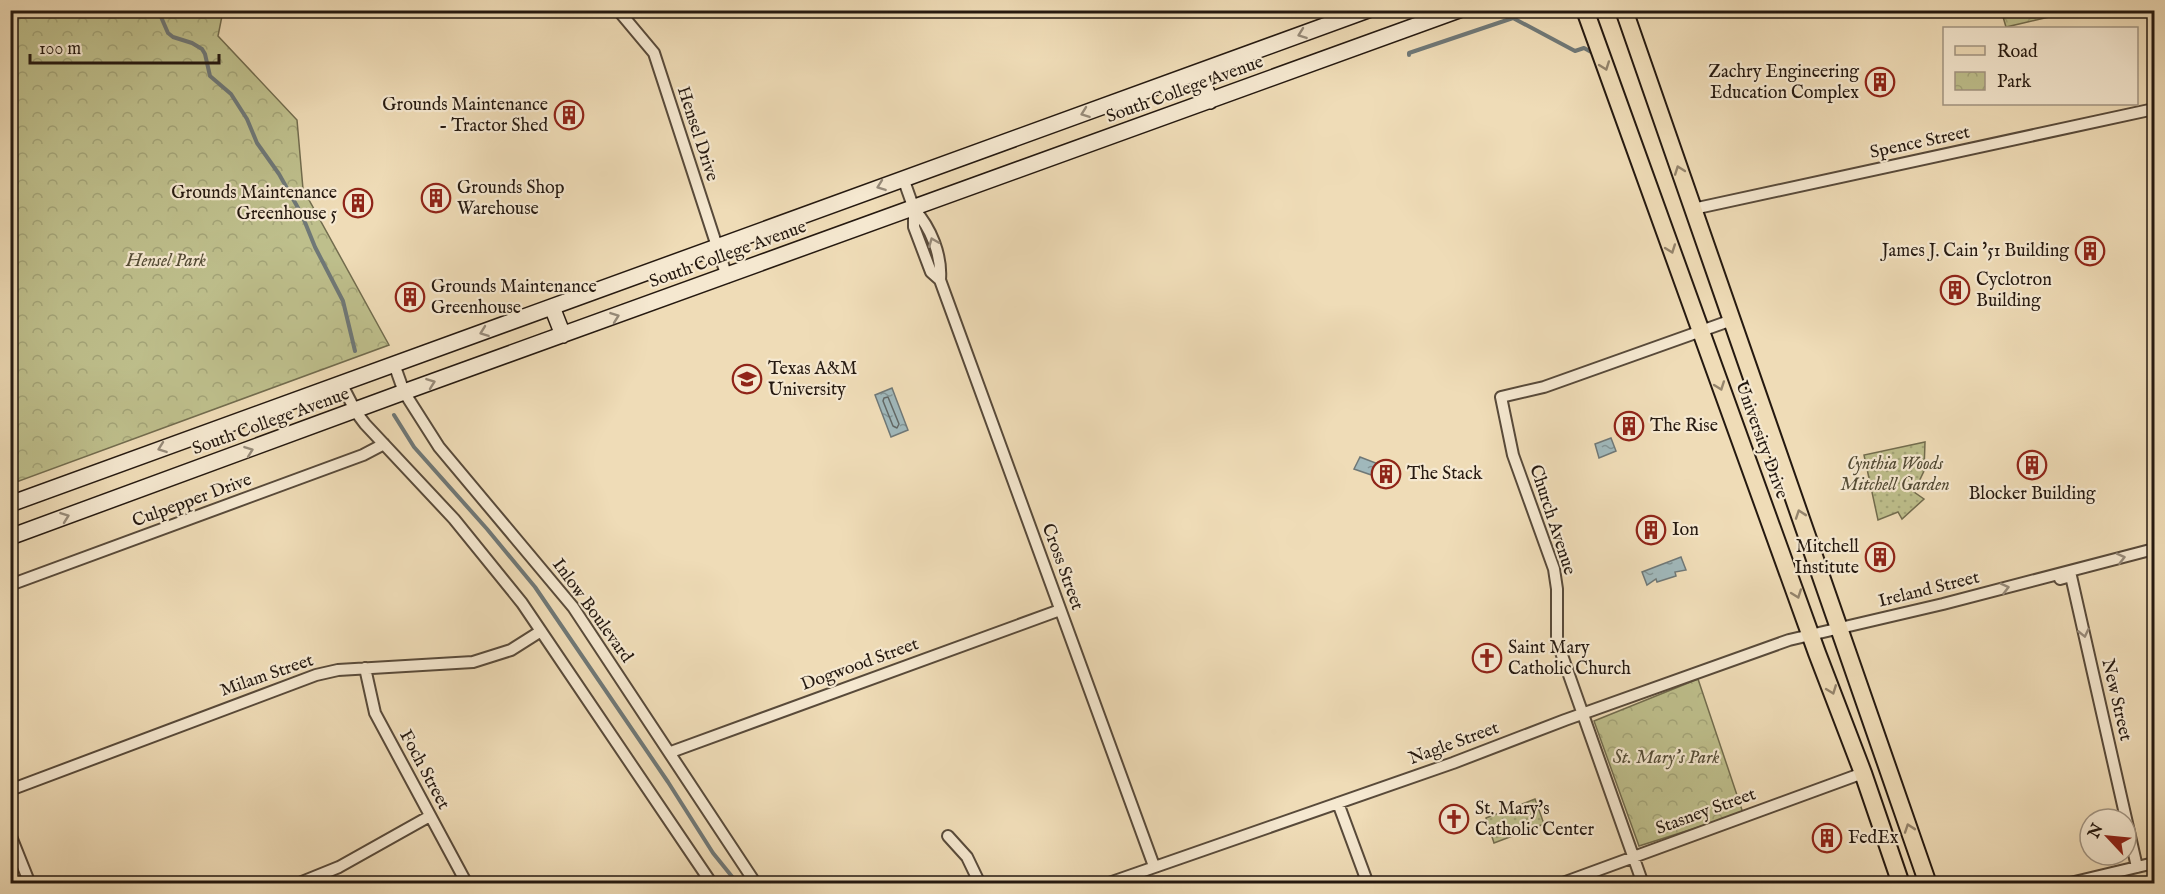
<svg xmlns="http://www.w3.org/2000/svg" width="2165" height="894" viewBox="0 0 2165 894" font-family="'IM FELL English',serif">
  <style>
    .park { fill: url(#park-crowns); stroke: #726c4e; stroke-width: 1.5 }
    .garden { fill: url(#garden-dots); stroke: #726c4e; stroke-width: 1.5 }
    .water { fill: url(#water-ripples); stroke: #6f7877; stroke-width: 1.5 }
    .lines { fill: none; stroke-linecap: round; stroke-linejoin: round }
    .shore { stroke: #626866; stroke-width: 1.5 }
    .stream { stroke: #6f7877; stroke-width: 4 }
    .minor-casing { stroke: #584a3a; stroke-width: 14 }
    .secondary-casing { stroke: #251910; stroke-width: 18 }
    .primary-casing { stroke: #251910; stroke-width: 20 }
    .minor { stroke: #f5e8d0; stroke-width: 10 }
    .secondary { stroke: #f5e8d0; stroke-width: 15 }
    .primary { stroke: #efdcb7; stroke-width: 16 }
    .oneway { stroke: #978b7a }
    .oneway2 { stroke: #94846c }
    .labels { text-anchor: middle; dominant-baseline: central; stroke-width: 4.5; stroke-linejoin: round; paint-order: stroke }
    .poi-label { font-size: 18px; fill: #251910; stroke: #f5e8d0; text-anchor: start }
    .street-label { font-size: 18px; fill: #251910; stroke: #f5e8d0 }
    .park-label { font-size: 18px; font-style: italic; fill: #534b35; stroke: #f5e8d0 }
  </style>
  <defs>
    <pattern id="park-crowns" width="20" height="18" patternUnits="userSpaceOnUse" patternTransform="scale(1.5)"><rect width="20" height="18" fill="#bebf8c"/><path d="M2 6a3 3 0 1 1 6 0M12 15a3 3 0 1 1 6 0" fill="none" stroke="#a3a478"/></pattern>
    <pattern id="garden-dots" width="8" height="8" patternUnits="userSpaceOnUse" patternTransform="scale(1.5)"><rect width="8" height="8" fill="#bebf8c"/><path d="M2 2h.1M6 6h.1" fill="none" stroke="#a3a478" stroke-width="1.8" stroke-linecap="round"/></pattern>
    <pattern id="water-ripples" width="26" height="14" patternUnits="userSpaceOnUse" patternTransform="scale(1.5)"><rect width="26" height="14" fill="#a0b8bb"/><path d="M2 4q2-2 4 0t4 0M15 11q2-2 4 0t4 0" fill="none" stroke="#829597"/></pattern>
  </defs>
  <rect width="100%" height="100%" fill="#efdcb7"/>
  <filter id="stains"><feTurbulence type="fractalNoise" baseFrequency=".00333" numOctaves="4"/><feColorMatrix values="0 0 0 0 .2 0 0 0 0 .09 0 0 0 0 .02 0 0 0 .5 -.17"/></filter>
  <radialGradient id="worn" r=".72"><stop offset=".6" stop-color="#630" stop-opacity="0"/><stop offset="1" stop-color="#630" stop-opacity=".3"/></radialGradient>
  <!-- park -->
  <path class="park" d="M 11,10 L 223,11 L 218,36 L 297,120 L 303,189 L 389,345 L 11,484 Z
    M 2001,10 L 2075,10 L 2075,11 L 2006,27 Z
    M 1698,679 L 1743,813 L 1639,846 L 1594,721 Z"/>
  <!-- garden -->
  <path class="garden" d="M 1925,442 L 1924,471 L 1914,492 L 1924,499 L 1902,519 L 1898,512 L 1878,520 L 1864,455 Z
    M 1535,799 L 1544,824 L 1494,843 L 1486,818 Z"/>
  <!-- water -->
  <path class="water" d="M 892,388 L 908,430 L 891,437 L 875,395 Z
    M 1611,438 L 1616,451 L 1599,458 L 1595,444 Z
    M 1360,457 L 1381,465 L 1385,474 L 1383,479 L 1354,469 Z
    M 1681,557 L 1686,570 L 1675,572 L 1676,576 L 1657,582 L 1656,579 L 1647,585 L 1642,572 Z"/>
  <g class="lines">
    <!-- shore -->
    <path class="shore" d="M 888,397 L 899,424 L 897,428 L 893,426 L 883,401 L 884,398 Z"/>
    <!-- stream -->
    <path class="stream" d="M 158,10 L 168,33 L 173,37 L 192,43 L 202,49 L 205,54 L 210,76 L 231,94 L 247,119 L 257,143 L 279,174 L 302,215 L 315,247 L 343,301 L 355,351
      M 1409,55 L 1409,53 L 1513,18 L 1575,51 L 1584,48 L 1593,53
      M 394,415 L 414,447 L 487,529 L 535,587 L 668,782 L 713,853 L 738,884"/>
    <!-- minor casing -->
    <g class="minor-casing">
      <path id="minor" d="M 618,10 L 654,53 L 727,277
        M 903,178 L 914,209 L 914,227 L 931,272 L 940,280 L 1154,866
        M 914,209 C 931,228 942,255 940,280
        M 1693,209 L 2154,109
        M 394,364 L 404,392 L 439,447 L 573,607 L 756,884
        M 341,383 L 356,412 L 365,424 L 454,519 L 522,603 L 712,884
        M 2060,579 L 2071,576 L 2137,867
        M 10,585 L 363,455 L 384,444
        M 365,668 L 375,713 L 467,884
        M 671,752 L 1060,610
        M 10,790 L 316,675 L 338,670 L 473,662 L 511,650 L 541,631
        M 1338,803 L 1368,884
        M 10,834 L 30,884
        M 948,836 L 967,857 L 980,884
        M 297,884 L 339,867 L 430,816
        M 1106,884 L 1453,763 L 1565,720 L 1789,640 L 1943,604 L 2154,549
        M 1560,884 L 1863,773
        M 1643,884 L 1557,641 L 1557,589 L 1554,569 L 1513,455 L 1501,397 L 1544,387 L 1732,320
        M 2066,884 L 2154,863"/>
    </g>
    <!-- secondary casing -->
    <g class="secondary-casing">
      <path id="secondary" d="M 1199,72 L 1210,101
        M 552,307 L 563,335
        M 10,504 L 1368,10
        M 10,537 L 404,392 L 1459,10"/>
    </g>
    <!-- primary casing -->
    <g class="primary-casing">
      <path id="primary" d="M 1585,10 L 1817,653 L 1863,773 L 1901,884
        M 1624,10 L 1928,884"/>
    </g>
    <!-- minor -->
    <use href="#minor" class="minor"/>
    <!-- secondary -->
    <use href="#secondary" class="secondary"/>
    <!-- primary -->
    <use href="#primary" class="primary"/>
  </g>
  <!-- one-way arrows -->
  <defs><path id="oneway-chevron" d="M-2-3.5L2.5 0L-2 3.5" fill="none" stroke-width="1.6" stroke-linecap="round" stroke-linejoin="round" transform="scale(1.5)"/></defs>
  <g class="oneway">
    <use href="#oneway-chevron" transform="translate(1302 34) rotate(160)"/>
    <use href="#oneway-chevron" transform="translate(1085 113) rotate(160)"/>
    <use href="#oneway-chevron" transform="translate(881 186) rotate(160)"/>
    <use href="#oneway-chevron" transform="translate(933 242) rotate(-112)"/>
    <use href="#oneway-chevron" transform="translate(615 317) rotate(-20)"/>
    <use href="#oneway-chevron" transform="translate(484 332) rotate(160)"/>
    <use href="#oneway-chevron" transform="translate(431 383) rotate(-20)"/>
    <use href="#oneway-chevron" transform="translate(162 448) rotate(160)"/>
    <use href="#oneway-chevron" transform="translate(249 451) rotate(-20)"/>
    <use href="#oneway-chevron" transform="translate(65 517) rotate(-20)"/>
    <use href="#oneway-chevron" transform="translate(2121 558) rotate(-14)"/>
    <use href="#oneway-chevron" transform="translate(2005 588) rotate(-15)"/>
    <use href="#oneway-chevron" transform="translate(2084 633) rotate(77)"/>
  </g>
  <g class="oneway2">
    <use href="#oneway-chevron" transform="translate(1605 66) rotate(70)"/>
    <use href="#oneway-chevron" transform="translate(1679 170) rotate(-110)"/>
    <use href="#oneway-chevron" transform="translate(1671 249) rotate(70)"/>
    <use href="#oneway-chevron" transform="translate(1720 386) rotate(70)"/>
    <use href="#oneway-chevron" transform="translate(1800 514) rotate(-109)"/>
    <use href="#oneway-chevron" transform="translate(1797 594) rotate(70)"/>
    <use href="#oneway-chevron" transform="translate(1832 690) rotate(69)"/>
    <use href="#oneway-chevron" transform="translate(1909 828) rotate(-109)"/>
  </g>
  <!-- icons -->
  <defs>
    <g id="building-ring" transform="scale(1.5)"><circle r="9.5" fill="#f5e8d0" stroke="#8f2418" stroke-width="1.5"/><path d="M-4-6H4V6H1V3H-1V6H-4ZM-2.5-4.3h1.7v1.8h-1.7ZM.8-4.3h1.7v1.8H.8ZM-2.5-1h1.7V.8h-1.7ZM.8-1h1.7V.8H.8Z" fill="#8f2418"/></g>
    <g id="university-ring" transform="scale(1.5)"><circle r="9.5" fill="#f5e8d0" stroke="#8f2418" stroke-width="1.5"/><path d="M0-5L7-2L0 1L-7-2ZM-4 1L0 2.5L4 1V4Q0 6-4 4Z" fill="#8f2418"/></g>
    <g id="church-ring" transform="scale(1.5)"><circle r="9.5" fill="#f5e8d0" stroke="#8f2418" stroke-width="1.5"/><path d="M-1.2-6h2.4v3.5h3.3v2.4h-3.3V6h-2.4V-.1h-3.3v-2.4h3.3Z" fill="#8f2418"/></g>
  </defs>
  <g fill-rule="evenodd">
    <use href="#building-ring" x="1880" y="82"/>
    <use href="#building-ring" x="569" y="115"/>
    <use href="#building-ring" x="436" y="198"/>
    <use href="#building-ring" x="358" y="203"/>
    <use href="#building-ring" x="2090" y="251"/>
    <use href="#building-ring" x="1955" y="290"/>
    <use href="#building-ring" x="410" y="297"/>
    <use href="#university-ring" x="747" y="379"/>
    <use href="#building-ring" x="1629" y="426"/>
    <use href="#building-ring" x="2032" y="465"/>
    <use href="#building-ring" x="1386" y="474"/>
    <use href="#building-ring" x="1651" y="530"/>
    <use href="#building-ring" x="1880" y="557"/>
    <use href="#church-ring" x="1487" y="658"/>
    <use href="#church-ring" x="1454" y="819"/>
    <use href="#building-ring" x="1827" y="838"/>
  </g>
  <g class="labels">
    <!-- poi labels -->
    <g class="poi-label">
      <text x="1859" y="72" text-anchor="end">Zachry Engineering<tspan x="1859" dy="21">Education Complex</tspan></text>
      <text x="548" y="105" text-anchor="end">Grounds Maintenance<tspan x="548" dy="21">- Tractor Shed</tspan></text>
      <text x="457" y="188">Grounds Shop<tspan x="457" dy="21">Warehouse</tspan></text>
      <text x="337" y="193" text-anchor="end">Grounds Maintenance<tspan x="337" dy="21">Greenhouse 5</tspan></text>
      <text x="2069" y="251" text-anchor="end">James J. Cain '51 Building</text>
      <text x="1976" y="280">Cyclotron<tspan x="1976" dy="21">Building</tspan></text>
      <text x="431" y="287">Grounds Maintenance<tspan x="431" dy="21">Greenhouse</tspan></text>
      <text x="768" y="369">Texas A&amp;M<tspan x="768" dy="21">University</tspan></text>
      <text x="1650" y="426">The Rise</text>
      <text x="1407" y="474">The Stack</text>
      <text x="2032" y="494" text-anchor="middle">Blocker Building</text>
      <text x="1672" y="530">Ion</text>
      <text x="1859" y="547" text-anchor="end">Mitchell<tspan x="1859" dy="21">Institute</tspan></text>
      <text x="1508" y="648">Saint Mary<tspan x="1508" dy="21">Catholic Church</tspan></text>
      <text x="1475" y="809">St. Mary's<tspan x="1475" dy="21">Catholic Center</tspan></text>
      <text x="1848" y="838">FedEx</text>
    </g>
    <!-- street labels -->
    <g class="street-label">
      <text transform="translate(1185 90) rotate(-20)">South College Avenue</text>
      <text transform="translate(697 134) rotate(72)">Hensel Drive</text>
      <text transform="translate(1920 143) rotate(-12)">Spence Street</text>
      <text transform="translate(728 255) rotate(-20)">South College Avenue</text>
      <text transform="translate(271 422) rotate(-20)">South College Avenue</text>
      <text transform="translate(1761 440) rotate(70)">University Drive</text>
      <text transform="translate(192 501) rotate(-20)">Culpepper Drive</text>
      <text transform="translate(1552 520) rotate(72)">Church Avenue</text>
      <text transform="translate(1062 567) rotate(70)">Cross Street</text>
      <text transform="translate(1929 590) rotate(-14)">Ireland Street</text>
      <text transform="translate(592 611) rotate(54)">Inlow Boulevard</text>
      <text transform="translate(860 665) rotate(-20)">Dogwood Street</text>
      <text transform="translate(267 676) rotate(-19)">Milam Street</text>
      <text transform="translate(2116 700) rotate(77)">New Street</text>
      <text transform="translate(1454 744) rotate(-20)">Nagle Street</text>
      <text transform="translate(424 770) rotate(62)">Foch Street</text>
      <text transform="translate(1706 812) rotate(-20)">Stasney Street</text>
    </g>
    <!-- park labels -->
    <g class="park-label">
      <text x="166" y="261">Hensel Park</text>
      <text x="1895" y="464">Cynthia Woods<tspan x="1895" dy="21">Mitchell Garden</tspan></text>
      <text x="1666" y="758">St. Mary's Park</text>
    </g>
  </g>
  <!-- margin -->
  <rect width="2165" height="894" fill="none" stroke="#efdcb7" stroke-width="36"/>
  <rect x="12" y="12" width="2141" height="870" fill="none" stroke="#251910" stroke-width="3"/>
  <rect x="18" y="18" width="2129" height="858" fill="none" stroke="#251910" stroke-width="1.5"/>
  <!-- legend -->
  <rect x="1943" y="27" width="195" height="78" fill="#f5e8d0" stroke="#a29583" stroke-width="1.5"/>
  <rect x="1955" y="46" width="30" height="9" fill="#efdcb7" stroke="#a29583" stroke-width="1.5"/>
  <text x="1997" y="57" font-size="18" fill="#251910">Road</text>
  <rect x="1955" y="72" width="30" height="18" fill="url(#park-crowns)" stroke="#a29583" stroke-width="1.5"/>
  <text x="1997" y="87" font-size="18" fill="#251910">Park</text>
  <!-- north arrow -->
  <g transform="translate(2108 837) rotate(296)"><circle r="28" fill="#f5e8d0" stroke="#a29583" stroke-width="1.5"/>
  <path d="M0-4.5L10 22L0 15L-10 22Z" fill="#8f2418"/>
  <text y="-9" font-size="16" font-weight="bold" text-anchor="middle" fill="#251910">N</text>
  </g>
  <!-- scale -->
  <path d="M30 54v9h189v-9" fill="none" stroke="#251910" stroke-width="3"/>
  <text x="39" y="54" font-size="18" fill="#251910" stroke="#f5e8d0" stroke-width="4.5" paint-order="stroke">100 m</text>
  <rect width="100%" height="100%" filter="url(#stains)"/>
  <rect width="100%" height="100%" fill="url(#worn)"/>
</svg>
